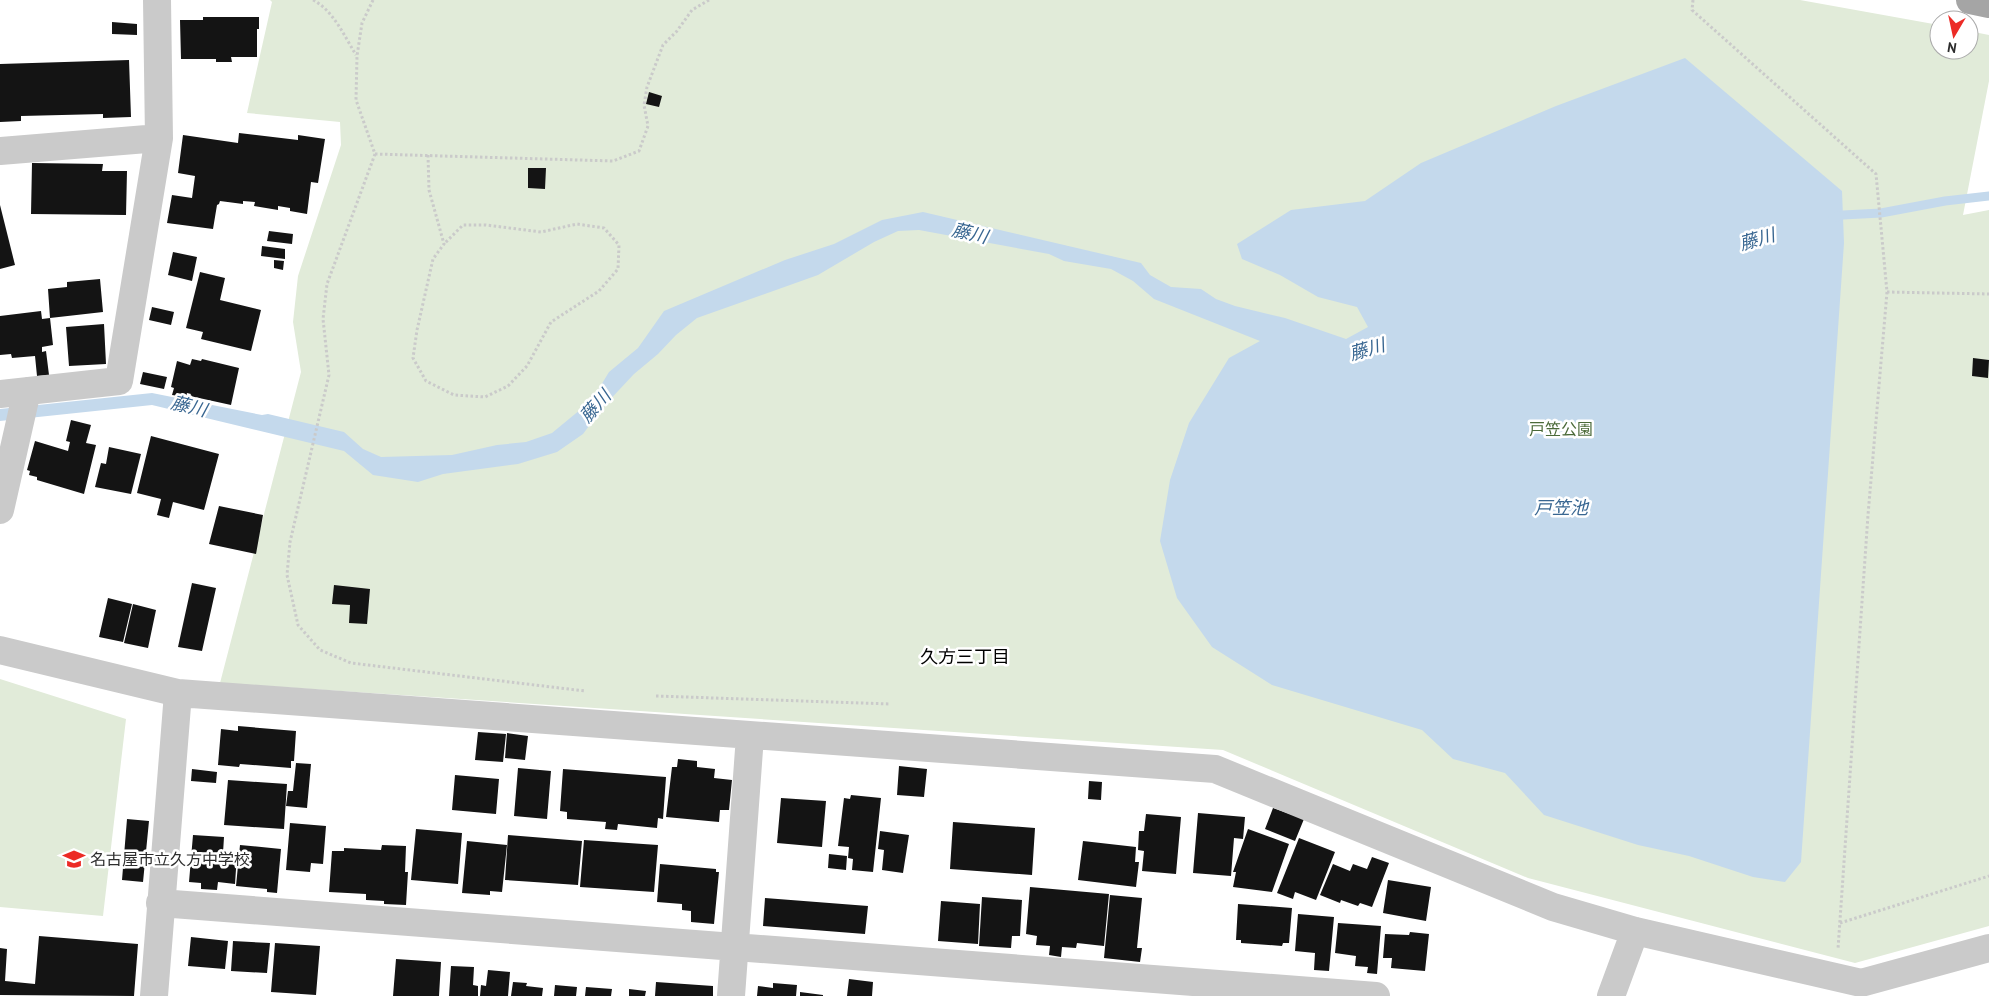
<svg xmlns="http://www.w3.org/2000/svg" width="1989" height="996" viewBox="0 0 1989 996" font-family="'PT Sans','Noto Sans JP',sans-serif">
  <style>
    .green { fill: #e1ebd9 }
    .water { fill: #c4d9ec }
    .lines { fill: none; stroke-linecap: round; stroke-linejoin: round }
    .stream { stroke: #c4d9ec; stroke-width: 9 }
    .building { fill: #141414 }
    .path { stroke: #cacaca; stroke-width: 3; stroke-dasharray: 2.5 2.5; stroke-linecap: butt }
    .minor { stroke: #cacaca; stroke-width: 28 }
    .major { stroke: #a5a5a5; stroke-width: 28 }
    .labels { text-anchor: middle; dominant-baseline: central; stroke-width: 5; stroke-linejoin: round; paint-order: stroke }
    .park-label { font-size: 16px; fill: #4b6a39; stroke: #fff }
    .poi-label { font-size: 16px; fill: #2d2d2d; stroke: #fff; text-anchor: start }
    .water-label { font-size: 18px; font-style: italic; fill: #386691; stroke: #fff }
    .neighbourhood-label { font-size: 18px; fill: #000; stroke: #fff }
  </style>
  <rect width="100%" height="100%" fill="#fff"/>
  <!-- green -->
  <path class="green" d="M 270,0 L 1800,0 L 1939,25 L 1939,50 L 1969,50 L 1969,31 L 1989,35 L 1989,81 L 1963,215 L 1989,210 L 1989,926 L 1855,963 L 1528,878 L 1223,750 L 220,683 L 301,372 L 293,322 L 298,276 L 341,145 L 340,122 L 247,113 L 272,2 Z
    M 0,679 L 126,719 L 103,916 L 0,907 Z"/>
  <!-- water -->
  <path class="water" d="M 1685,58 L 1842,191 L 1844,243 L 1801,862 L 1785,882 L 1753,877 L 1689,856 L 1638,845 L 1544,815 L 1505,773 L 1453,759 L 1422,730 L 1272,685 L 1212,647 L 1177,598 L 1160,541 L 1170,480 L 1189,423 L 1229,358 L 1260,341 L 1154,299 L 1133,281 L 1111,269 L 1064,261 L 1049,254 L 919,230 L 898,231 L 874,242 L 818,275 L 697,318 L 676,335 L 658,354 L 634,374 L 604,406 L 583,434 L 557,452 L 518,464 L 443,474 L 418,482 L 373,475 L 344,451 L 152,405 L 0,421 L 0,409 L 152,393 L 262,415 L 268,414 L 344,432 L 363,449 L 381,457 L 452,455 L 497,445 L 526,442 L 552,433 L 592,400 L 609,372 L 638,348 L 664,311 L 785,260 L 834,244 L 882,220 L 923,212 L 1141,263 L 1150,275 L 1171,287 L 1201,289 L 1216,299 L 1235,306 L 1285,318 L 1346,339 L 1368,327 L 1357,307 L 1318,297 L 1280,275 L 1242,259 L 1237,244 L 1291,210 L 1365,201 L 1421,163 L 1556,106 Z"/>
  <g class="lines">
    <!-- stream -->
    <path class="stream" d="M 1833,218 L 1843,215 L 1881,213 L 1945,201 L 1989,196"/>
  </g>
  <!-- building -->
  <path class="building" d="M 203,17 L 259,17 L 259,29 L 257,29 L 257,57 L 231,57 L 232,62 L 216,62 L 216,59 L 181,59 L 180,20 L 203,20 Z
    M 112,22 L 137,24 L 137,35 L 112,34 Z
    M 129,60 L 131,117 L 103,118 L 103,114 L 21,116 L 21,121 L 0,122 L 0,64 Z
    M 649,92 L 662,96 L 659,107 L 646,104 Z
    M 239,133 L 298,140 L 298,135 L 325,139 L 318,183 L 311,182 L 307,214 L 290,211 L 290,208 L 278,206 L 278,210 L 254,206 L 255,202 L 243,201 L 243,204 L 220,201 L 219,204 L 217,205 L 213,229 L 167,223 L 172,195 L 192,198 L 195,176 L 178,173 L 183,135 L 238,143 Z
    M 32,163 L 103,164 L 102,171 L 127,171 L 126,215 L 31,214 Z
    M 528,168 L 546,168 L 545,189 L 528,188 Z
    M 0,205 L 15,265 L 0,269 Z
    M 269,231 L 293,234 L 292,244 L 267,241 Z
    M 262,246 L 285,249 L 285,259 L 261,256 Z
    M 173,252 L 197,257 L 192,281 L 168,275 Z
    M 274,260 L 284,261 L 283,270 L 274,268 Z
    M 200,272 L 225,278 L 220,300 L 261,310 L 251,351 L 201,339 L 203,332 L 186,328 Z
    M 100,279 L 103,312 L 50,318 L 48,289 L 67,287 L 67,282 Z
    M 152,307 L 174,312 L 171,325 L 149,320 Z
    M 41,311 L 42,319 L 50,318 L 53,345 L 42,347 L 42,352 L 46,351 L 49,375 L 37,376 L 35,356 L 12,358 L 11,354 L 0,355 L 0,316 Z
    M 104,324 L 106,364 L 69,366 L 66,327 Z
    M 1973,358 L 1989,360 L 1988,378 L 1972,376 Z
    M 192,359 L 201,361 L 202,359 L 239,368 L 231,405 L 190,396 L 191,394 L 187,393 L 186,397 L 172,395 L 174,388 L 171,387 L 177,361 L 190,365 Z
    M 143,372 L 167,377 L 164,389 L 140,384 Z
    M 71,420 L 91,425 L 86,443 L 96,445 L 84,494 L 37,480 L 37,477 L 29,475 L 30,471 L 27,470 L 35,441 L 68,451 L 70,442 L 66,441 Z
    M 151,436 L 219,454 L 204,510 L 173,502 L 169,518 L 157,515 L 161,499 L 137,493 Z
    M 109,447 L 141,454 L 131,494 L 95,487 L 101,463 L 106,464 Z
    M 219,506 L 263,515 L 256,554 L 209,544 Z
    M 192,583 L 216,588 L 202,651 L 178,647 Z
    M 334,585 L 370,589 L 367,624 L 349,623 L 350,605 L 332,604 Z
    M 108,598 L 132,604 L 123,642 L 99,637 Z
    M 133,604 L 156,610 L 148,648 L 124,643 Z
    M 238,726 L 296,731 L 294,761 L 291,761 L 291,768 L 240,764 L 239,767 L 218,765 L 221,729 L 238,731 Z
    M 478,732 L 506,734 L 503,762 L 475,760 Z
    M 507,733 L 528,736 L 525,760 L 505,758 Z
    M 678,759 L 697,761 L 697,767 L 715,769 L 714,778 L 732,780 L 729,810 L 720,810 L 719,822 L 666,817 L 672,767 L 677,767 Z
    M 296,763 L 311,764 L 307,808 L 286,806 L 288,791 L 293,791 Z
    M 899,766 L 927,769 L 924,797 L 897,795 Z
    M 518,768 L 551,771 L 547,819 L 514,816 Z
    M 192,769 L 217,772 L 216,783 L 191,781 Z
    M 563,769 L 666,777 L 663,819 L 658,818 L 657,828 L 618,824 L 617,830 L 605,829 L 606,822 L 567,819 L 567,812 L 560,811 Z
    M 455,775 L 499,779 L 496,814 L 452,810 Z
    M 228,780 L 287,784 L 284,829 L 224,825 Z
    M 1089,781 L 1102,782 L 1101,800 L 1088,799 Z
    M 851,795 L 881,798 L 873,872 L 852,870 L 853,859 L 848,858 L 849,847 L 838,846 L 844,798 L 850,799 Z
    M 781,798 L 826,801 L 822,847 L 777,843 Z
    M 1273,808 L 1304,819 L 1295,841 L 1265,829 Z
    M 1198,813 L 1245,817 L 1243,839 L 1234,838 L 1231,876 L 1193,873 Z
    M 1146,814 L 1181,817 L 1176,874 L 1142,871 L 1144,851 L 1138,850 L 1139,831 L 1144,831 Z
    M 127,819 L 149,821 L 143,882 L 122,880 Z
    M 953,822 L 1035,828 L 1032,875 L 950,869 Z
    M 290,823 L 326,826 L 323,864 L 311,863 L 310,872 L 286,870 Z
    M 416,829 L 462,833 L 458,884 L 411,880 Z
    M 1248,829 L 1289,844 L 1272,892 L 1233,887 L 1236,872 L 1233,872 Z
    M 880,831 L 909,835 L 903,873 L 882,870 L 884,850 L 878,849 Z
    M 193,835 L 224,837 L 223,853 L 237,854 L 235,884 L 218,882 L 217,890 L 201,889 L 201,883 L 189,882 Z
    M 508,835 L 582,841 L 578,885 L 505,880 Z
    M 1299,838 L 1335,852 L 1316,900 L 1295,892 L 1293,899 L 1277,893 Z
    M 584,840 L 658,845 L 654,892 L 580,887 Z
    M 467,841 L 507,845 L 502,892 L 490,891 L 490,895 L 462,893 Z
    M 1083,841 L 1136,847 L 1135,862 L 1139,862 L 1136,887 L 1078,880 Z
    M 240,845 L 281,849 L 277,893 L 267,892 L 267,889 L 236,886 Z
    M 382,845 L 406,846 L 405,872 L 408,872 L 406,905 L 384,904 L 384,901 L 366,900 L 366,894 L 329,892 L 332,851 L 344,851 L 344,848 L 381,850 Z
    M 829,854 L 847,856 L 846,870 L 828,868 Z
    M 1372,857 L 1389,863 L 1372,907 L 1360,903 L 1358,906 L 1341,900 L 1340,903 L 1320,895 L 1333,864 L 1350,871 L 1353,864 L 1367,869 Z
    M 660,864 L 716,869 L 716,872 L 719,872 L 714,924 L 691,922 L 691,911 L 682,910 L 682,904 L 657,902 Z
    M 1388,880 L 1431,887 L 1426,921 L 1383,913 Z
    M 1030,887 L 1109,894 L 1104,946 L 1077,943 L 1076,948 L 1062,947 L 1061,957 L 1049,955 L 1050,946 L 1036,945 L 1037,936 L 1026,934 Z
    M 1110,895 L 1142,898 L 1137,948 L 1142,948 L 1140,962 L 1104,958 Z
    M 982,897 L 1022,900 L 1020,936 L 1012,936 L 1011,948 L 979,946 Z
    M 765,898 L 868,906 L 865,934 L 763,926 Z
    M 941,901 L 980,904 L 978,944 L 938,941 Z
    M 1238,904 L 1292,908 L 1289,943 L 1283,943 L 1282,946 L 1241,943 L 1241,940 L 1236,940 Z
    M 1298,914 L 1334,917 L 1329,971 L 1314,970 L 1315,953 L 1295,951 Z
    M 1338,923 L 1381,926 L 1377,974 L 1367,973 L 1368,967 L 1355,966 L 1356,956 L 1335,953 Z
    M 1410,932 L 1429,934 L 1425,971 L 1391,968 L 1392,958 L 1383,958 L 1385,934 L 1409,935 Z
    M 39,936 L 138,944 L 134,996 L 0,995 L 0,948 L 7,949 L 5,981 L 35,984 Z
    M 191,937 L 228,941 L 225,969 L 188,966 Z
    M 233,941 L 270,943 L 267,973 L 231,971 Z
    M 275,943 L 320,946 L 316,995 L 271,992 Z
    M 396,959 L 441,962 L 439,996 L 393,996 Z
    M 451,966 L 474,967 L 473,985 L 478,986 L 478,996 L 449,996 Z
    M 488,970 L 510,972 L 508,996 L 480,996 L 481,985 L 486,986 Z
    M 849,979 L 873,982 L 872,996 L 847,996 Z
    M 513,982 L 527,983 L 526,986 L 543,988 L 542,996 L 511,996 Z
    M 656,982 L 713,986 L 713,996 L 655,996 Z
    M 773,983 L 797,985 L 796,996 L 757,996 L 758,986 L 773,988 Z
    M 555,985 L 577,987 L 576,996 L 554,996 Z
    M 586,987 L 612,989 L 611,996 L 585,996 Z
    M 629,989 L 646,991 L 645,996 L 629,996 Z
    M 800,992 L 823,995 L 823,996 L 800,996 Z"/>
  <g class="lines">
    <!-- path -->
    <path class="path" d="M 313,0 C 333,10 345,37 356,55
      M 373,0 L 362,23 L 357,56 L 356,100 L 375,154 L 327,284 L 323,319 L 329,375 L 290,542 L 287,575 L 298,625 L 320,650 L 351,663 L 585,691
      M 1693,0 L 1692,10 L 1876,174 L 1887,292 L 1868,515 L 1838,949
      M 375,154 L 613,161 L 639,151 L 648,126 L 644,105 L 647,87 L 663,45 L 677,31 L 692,10 L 709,0
      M 428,155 L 429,190 L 444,244 L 433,259 L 417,330 L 413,358 L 426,381 L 454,395 L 485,397 L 508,386 L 527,366 L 551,322 L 599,291 L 618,269 L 619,245 L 604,228 L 577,224 L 541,232 L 486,225 L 463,225 L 444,244
      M 1887,292 L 1989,294
      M 656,696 L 890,704
      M 1840,923 L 1989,876"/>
    <!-- minor -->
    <path class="minor" d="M 0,151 L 159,138
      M 0,394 L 119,381 L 159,138 L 157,0
      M 0,510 L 27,391
      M 0,650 L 178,693 L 154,996
      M 178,693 L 1215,769 L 1553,907 L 1635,931 L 1861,983 L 1989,948
      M 160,903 L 1376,996
      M 731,996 L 750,736
      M 1611,996 L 1635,931"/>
    <!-- major -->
    <path class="major" d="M 1970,0 L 1989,4"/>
  </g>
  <!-- icons -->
  <defs>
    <g id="school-bare" transform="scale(1.725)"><path d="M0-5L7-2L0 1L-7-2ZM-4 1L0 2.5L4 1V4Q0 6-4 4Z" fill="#ec2b26" stroke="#fff" stroke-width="2.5" paint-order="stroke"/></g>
  </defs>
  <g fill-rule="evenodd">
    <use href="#school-bare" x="74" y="859"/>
  </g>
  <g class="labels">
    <!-- park labels -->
    <g class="park-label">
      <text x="1561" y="429">戸笠公園</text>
    </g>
    <!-- poi labels -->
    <g class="poi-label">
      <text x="90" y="859">名古屋市立久方中学校</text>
    </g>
    <!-- water labels -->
    <g class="water-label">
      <text transform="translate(970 233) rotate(13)">藤川</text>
      <text transform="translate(1757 239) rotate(-16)">藤川</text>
      <text transform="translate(1367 349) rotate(-16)">藤川</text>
      <text transform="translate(189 406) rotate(14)">藤川</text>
      <text transform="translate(595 406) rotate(-48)">藤川</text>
      <text x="1561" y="507">戸笠池</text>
    </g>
    <!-- neighbourhood labels -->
    <g class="neighbourhood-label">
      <text x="965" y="656">久方三丁目</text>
    </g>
  </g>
  <!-- north arrow -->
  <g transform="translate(1954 35) rotate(189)"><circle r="24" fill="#ffffff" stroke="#ababab"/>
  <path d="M0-4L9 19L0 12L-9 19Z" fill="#ec2b26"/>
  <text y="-8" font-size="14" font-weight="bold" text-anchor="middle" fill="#2d2d2d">N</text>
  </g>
</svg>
